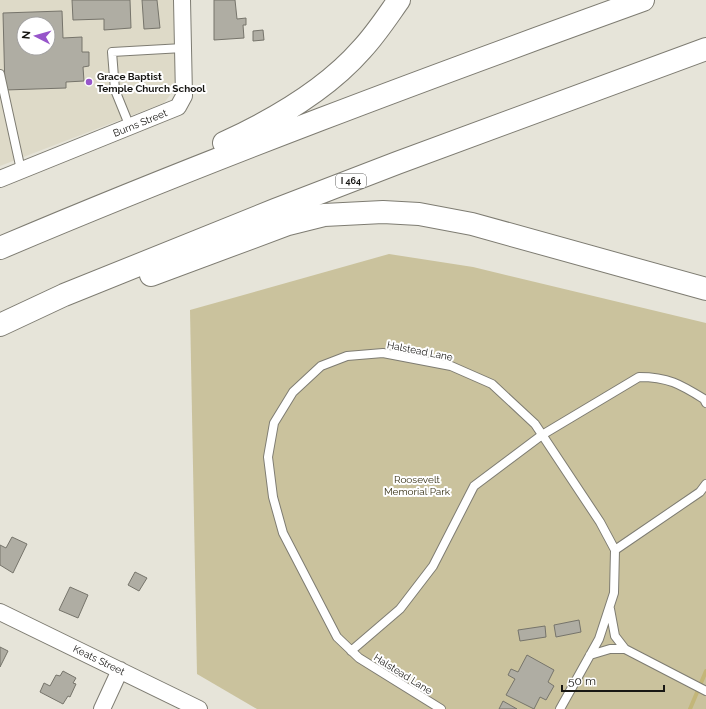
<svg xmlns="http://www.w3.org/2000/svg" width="706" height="709" viewBox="0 0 706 709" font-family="Raleway,sans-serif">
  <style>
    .built { fill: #dedac8; fill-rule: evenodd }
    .green { fill: #cac29d }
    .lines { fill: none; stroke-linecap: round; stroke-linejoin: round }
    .stream { stroke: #c3b679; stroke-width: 4 }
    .building { fill: #afada3; stroke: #76746b; fill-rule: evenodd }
    .lane-casing { stroke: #7e7c72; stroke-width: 10 }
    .street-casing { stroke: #7e7c72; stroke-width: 18 }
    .highway-casing { stroke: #7e7c72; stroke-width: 24 }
    .lane { stroke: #fff; stroke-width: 8 }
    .street { stroke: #fff; stroke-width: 16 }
    .highway { stroke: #fff; stroke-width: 22 }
    .poi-dot { fill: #9755ca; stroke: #fff; stroke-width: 1.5 }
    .labels { text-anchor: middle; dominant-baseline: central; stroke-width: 4; stroke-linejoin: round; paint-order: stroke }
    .shield { fill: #fff; stroke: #5d5d5a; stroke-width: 1 }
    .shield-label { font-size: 9px; font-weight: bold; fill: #181714 }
    .poi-label { font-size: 10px; font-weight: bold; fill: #181714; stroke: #fff; text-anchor: start }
    .street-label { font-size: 10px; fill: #181714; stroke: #fff }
    .park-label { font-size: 10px; fill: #363014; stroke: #fff }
  </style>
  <rect width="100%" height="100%" fill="#e6e4d9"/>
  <!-- built -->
  <path class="built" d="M 0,0 L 176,0 L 179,78 L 176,87 L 164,103 L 0,166 ZM 24,24 L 48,24 L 48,48 L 24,48 Z"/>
  <!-- green -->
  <path class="green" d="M 389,254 L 473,267 L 706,323 L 706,709 L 257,709 L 197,674 L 190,310 Z"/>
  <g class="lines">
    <!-- stream -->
    <path class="stream" d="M 690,709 L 706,671"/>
  </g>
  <!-- building -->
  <path class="building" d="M 72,0 L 130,0 L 131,28 L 104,30 L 104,19 L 73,20 Z
    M 142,0 L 157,0 L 160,28 L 144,29 Z
    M 214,0 L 235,0 L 237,19 L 246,18 L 246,25 L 243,25 L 244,38 L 214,40 Z
    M 62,11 L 63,38 L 82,37 L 82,52 L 89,52 L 89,66 L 83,67 L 84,81 L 66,82 L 66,88 L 5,90 L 3,13 ZM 24,24 L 48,24 L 48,48 L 24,48 Z
    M 263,30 L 264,40 L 253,41 L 253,31 Z
    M 12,537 L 27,544 L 13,573 L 0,565 L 0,545 L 6,548 Z
    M 135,572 L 147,578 L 139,591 L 128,585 Z
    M 70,587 L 88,595 L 78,618 L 59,610 Z
    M 579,620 L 581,632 L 556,637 L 554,625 Z
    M 545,626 L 546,637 L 520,641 L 518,630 Z
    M 0,647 L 8,651 L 0,667 Z
    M 527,655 L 554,670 L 548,682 L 554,686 L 546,700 L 540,697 L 534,709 L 506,695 L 515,679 L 508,675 L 511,669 L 518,672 Z
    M 63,671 L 76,678 L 73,683 L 76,684 L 70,697 L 68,696 L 63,704 L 40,692 L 44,683 L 50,686 L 56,675 L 60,676 Z
    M 503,701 L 517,709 L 499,709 Z"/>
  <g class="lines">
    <!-- lane casing -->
    <g class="lane-casing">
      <path id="lane" d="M 0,74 L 21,170
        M 130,127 L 115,90 L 112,52 L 183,48
        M 615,550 L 700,492 L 706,484
        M 610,609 L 615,636 L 625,649 L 706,691
        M 351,651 L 400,609 L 433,566 L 474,486 L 542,435 L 639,377 C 668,377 680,384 704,399 L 706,403
        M 590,655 L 610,649 L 625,649
        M 441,709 L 359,658 L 337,637 L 283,533 L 273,497 L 268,457 L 274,423 L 293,392 L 321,366 L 347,356 L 383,353 L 451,366 L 492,384 L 535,424 L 600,522 L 615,550 L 614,593 L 599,639 L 560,709"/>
    </g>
    <!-- street casing -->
    <g class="street-casing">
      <path id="street" d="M 0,179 L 178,107 L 184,96 L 182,0
        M 0,612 L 199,709
        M 102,709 L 120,670"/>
    </g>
    <!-- highway casing -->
    <g class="highway-casing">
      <path id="highway" d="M 224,143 C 272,121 327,89 362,49 C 376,34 387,17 399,0
        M 0,248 C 212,158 427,78 643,0
        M 151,275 L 288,224 L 324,215 L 383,212 L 419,214 L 472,224 L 706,289
        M 0,325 L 64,295 L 275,210 L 397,163 L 706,49"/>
    </g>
    <!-- lane -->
    <use href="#lane" class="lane"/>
    <!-- street -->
    <use href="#street" class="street"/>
    <!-- highway -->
    <use href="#highway" class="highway"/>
  </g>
  <!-- markers -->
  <circle class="poi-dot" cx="89" cy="82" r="4"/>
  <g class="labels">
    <!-- shield labels -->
    <rect class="shield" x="336" y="174" width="30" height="14" rx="3"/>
    <g class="shield-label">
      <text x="351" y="181">I 464</text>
    </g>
    <!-- poi labels -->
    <g class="poi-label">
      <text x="97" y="76">Grace Baptist<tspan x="97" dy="12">Temple Church School</tspan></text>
    </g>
    <!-- street labels -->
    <g class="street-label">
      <text transform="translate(140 123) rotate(-22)">Burns Street</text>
      <text transform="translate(420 351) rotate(11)">Halstead Lane</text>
      <text transform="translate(99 660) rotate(26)">Keats Street</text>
      <text transform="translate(403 674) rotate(32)">Halstead Lane</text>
    </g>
    <!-- park labels -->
    <g class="park-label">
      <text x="417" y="479">Roosevelt<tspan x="417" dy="12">Memorial Park</tspan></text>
    </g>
  </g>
  <!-- north arrow -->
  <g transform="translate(36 36) rotate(276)"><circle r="19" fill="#ffffff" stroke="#a3a2a1"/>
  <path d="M0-3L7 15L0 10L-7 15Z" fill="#9755ca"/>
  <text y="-6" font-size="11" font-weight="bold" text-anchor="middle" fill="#181714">N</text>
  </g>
  <!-- scale -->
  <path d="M562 685v6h102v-6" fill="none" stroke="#181714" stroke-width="2"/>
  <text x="568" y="685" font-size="12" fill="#181714" stroke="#ffffff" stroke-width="3" paint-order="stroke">50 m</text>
</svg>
